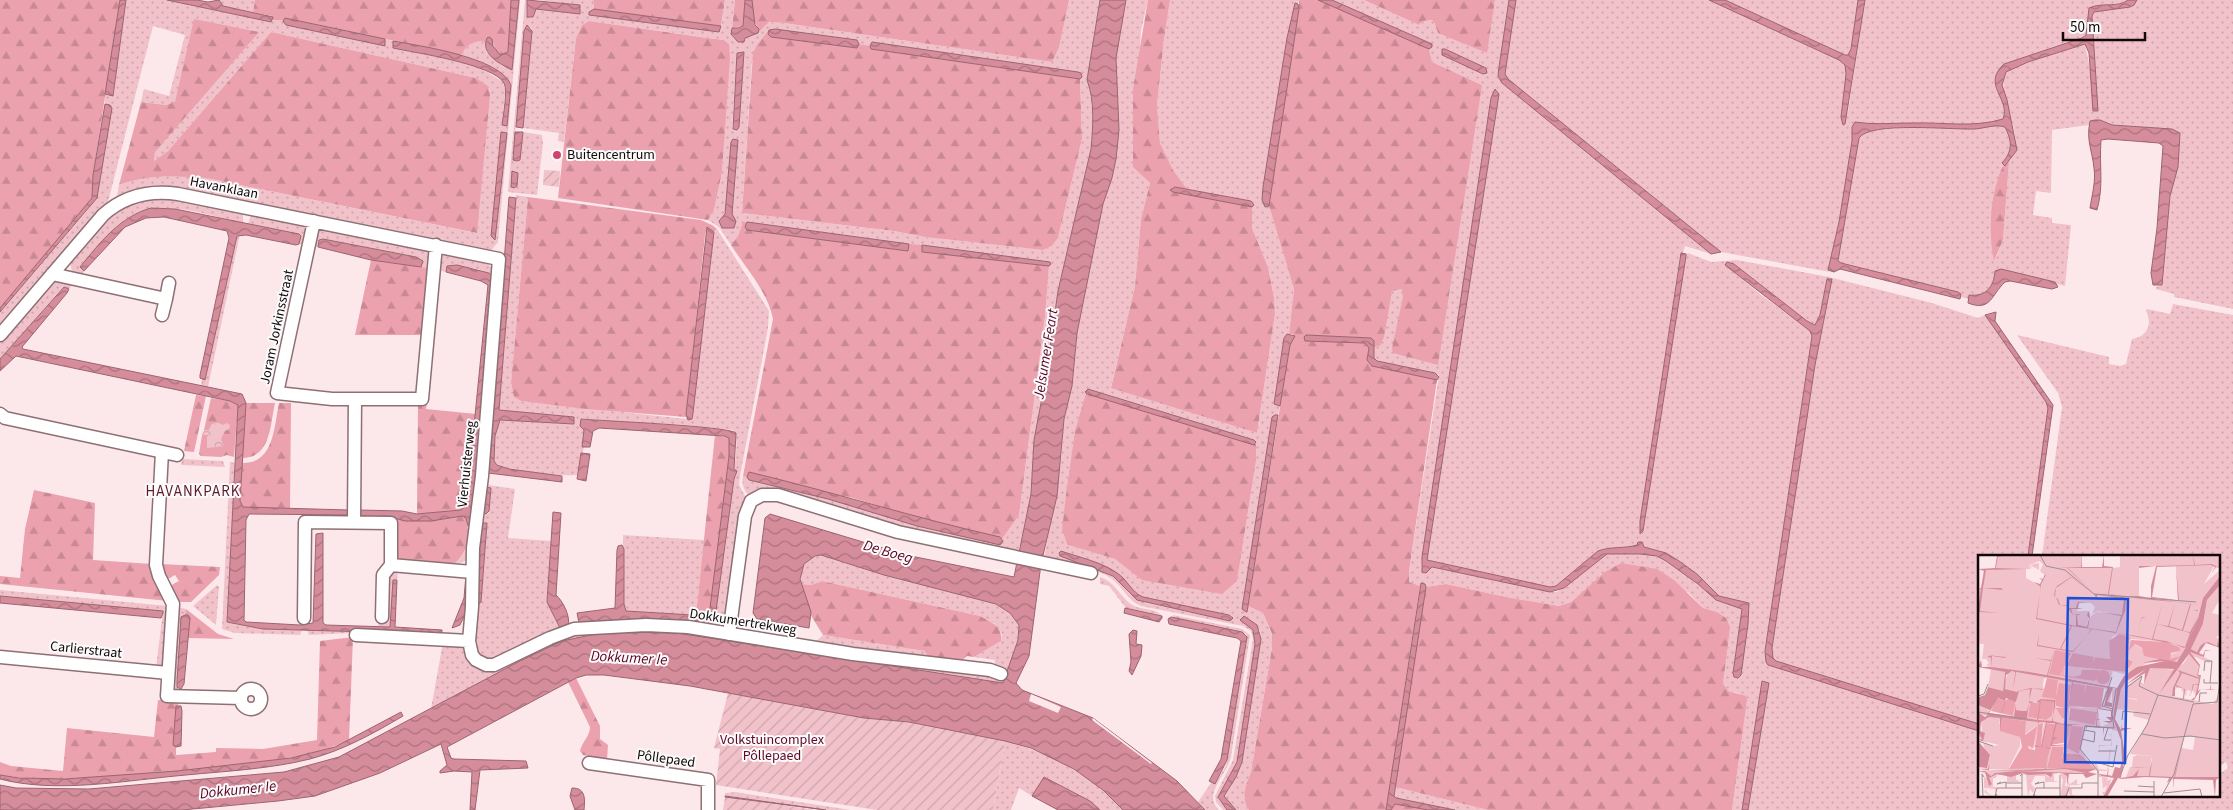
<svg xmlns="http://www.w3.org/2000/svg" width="2233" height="810" viewBox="0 0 2233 810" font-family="'Source Sans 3',sans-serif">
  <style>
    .grass { fill: url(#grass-dots); fill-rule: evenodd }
    .forest { fill: url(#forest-firs) }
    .park { fill: url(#park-crowns) }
    .garden { fill: url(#garden-furrows) }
    .water { fill: url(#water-waves); stroke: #9b6570 }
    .pier { fill: #fce8eb }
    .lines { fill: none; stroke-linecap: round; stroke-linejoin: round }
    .minor-casing { stroke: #8d7075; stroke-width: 15 }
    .minor { stroke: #fff; stroke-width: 12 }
    .poi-dot { fill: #d2446d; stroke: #fbfbfb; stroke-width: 2 }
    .labels { text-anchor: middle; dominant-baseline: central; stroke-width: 4; stroke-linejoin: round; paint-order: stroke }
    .poi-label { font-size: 14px; fill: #12080a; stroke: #fbfbfb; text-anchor: start }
    .street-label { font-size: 14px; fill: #12080a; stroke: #fbfbfb }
    .park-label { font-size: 14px; fill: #600828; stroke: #fbfbfb }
    .water-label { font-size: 15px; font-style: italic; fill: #5d0425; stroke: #fbfbfb }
    .neighbourhood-label { font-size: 15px; letter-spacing: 1px; fill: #5e1a2e; stroke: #fbfbfb }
    .inset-road { fill: none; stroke: #9e8e91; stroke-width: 1 }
    .view { fill: #1d4ed8; fill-opacity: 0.15; stroke: #1d4ed8; stroke-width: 2.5 }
    .inset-edge { fill: none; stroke: #12080a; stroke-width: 2.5 }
  </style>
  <defs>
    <pattern id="grass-dots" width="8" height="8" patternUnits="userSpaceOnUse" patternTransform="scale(1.25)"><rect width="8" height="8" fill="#f2c2ca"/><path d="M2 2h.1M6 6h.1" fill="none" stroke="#cea5ac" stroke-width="1.8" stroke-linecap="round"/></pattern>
    <pattern id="forest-firs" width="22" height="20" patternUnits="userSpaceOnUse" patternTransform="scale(1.25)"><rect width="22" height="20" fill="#eba1ae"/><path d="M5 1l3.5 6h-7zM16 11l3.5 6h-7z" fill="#c88994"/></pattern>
    <pattern id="park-crowns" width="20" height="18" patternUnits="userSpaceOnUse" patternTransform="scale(1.25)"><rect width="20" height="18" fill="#f2c2ca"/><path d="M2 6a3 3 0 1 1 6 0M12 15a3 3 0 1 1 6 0" fill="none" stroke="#cea5ac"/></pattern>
    <pattern id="garden-furrows" width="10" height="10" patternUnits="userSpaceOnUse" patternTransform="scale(1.25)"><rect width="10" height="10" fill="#f2c2ca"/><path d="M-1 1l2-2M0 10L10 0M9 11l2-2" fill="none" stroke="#cea5ac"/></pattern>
    <pattern id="water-waves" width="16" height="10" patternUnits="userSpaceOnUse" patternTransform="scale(1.25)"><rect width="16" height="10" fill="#d68d9b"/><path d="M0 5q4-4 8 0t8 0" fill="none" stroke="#ac717d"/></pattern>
  </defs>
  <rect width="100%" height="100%" fill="#fce8eb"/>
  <!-- grass -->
  <path class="grass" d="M 126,0 L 167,0 L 270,22 L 272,20 L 283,20 L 286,25 L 385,46 L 385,39 L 393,41 L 393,48 L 476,65 L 503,82 L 505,92 L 502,125 L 507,126 L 511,85 C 506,72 474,57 461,55 C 467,45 474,40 485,42 L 486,52 L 502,66 L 512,69 L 519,0 L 520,0 L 498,242 L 490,252 L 171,186 L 144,188 L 117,196 L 119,185 C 148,174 175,176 206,178 L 476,233 L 487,85 L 476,78 L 271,32 L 168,151 L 154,161 L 155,152 L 175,103 L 166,105 L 141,102 L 144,89 L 169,96 L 185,35 L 153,26 L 107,206 L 0,328 L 0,312 L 87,211 L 98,195 L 99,176 L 110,105 L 105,104 L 105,94 L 113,95 Z
    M 219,0 L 255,0 L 253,12 L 223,6 Z
    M 525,0 L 527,0 L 526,16 L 536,9 L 580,14 L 561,3 L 539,0 L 593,0 L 594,9 L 589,12 L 721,29 L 725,0 L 735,0 L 731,34 L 736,40 L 759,32 L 769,22 L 784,23 L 1052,62 L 1059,48 L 1069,0 L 1100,0 L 1087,80 C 1094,101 1093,127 1091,149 L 1058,291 L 1045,382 L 1034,440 L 1031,494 L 1018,554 L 938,537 L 828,505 L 750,497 C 744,490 741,484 743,476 L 747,476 L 749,480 L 1003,541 L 1002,539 L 1019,515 L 1045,317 L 1049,266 L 1051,264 L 747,222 L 743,223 L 738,236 L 731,245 L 719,227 L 708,220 L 714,210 L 722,172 L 729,44 L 724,40 L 589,21 L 582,25 L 576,38 L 564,142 L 558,141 L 559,133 L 523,128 L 532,31 L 531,27 L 524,31 L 513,159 L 520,160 L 523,132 L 542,135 L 543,143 L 537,195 L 508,192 ZM 857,40 L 859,44 L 870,46 L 872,42 L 1078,72 L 1082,77 L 1080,79 L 1082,139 L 1058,238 L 1052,246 L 1043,250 L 925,237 L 894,231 L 742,213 L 752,61 ZM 737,53 L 737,130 L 733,129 L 732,127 ZM 738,141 L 732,214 L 733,220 L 719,221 L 725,214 Z
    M 1126,0 L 1148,0 L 1141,31 L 1133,166 L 1150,183 L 1141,219 L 1135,286 L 1111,387 L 1257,433 L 1275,314 L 1274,298 L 1268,267 L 1252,228 L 1252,207 L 1254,205 L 1251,201 L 1187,189 L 1173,170 L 1160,143 L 1157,105 L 1164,39 L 1170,0 L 1299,0 L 1298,4 L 1295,4 L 1265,207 L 1269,206 L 1294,289 L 1289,334 L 1284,338 L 1274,403 L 1280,406 L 1278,415 L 1272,417 L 1242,609 L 1247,612 L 1248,606 L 1263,613 L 1272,635 L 1272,648 L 1251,772 C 1246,785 1240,797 1249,810 L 1236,810 L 1224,796 L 1236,777 L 1242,762 L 1261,639 L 1260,630 L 1245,624 L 1253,630 L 1255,644 L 1237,762 L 1218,797 L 1227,810 L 1223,810 L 1216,802 L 1215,796 L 1233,760 L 1253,639 L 1251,631 L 1243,626 L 1141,606 C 1127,600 1123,587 1112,579 C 1094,566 1065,564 1044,559 L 1061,461 L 1064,419 L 1072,386 L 1077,333 L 1103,203 L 1112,178 L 1116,159 L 1119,130 L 1116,58 ZM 1090,389 L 1256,441 L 1256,461 L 1237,580 L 1143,580 L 1115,559 L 1068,545 L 1067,486 L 1075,430 L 1086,393 ZM 1059,555 L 1124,579 L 1132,590 L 1143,597 L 1232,616 L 1230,621 L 1146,603 L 1131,595 L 1113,576 Z
    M 1332,0 L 1364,0 L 1419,25 L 1423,21 L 1432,20 L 1435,24 L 1486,53 L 1495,0 L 1509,0 L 1499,67 L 1502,83 L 1711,254 L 1685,246 L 1683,253 L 1680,256 L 1640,521 L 1643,531 L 1686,254 L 1688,253 L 1711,262 L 1737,260 L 1829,277 L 1932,303 L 1978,318 L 1985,315 L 2047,402 L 2048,408 L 2028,556 L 1979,556 L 1979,724 L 1776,661 L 1773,658 L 1772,648 L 1815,365 L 1830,294 L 1827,279 L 1820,315 L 1816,325 L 1807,321 L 1734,264 L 1730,262 L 1725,264 L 1760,294 L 1810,331 L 1812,336 L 1765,651 L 1769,665 L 1979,731 L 1979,796 L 2219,796 L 2219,774 L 2228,768 L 2226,762 L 2219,767 L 2219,556 L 2042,556 L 2062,407 L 2058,393 L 2017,335 L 2109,357 L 2109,364 L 2120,366 L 2126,364 L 2132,339 C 2147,337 2153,324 2146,311 L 2147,309 L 2170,314 L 2173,304 L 2233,315 L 2233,810 L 1748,810 L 1769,683 L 1758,706 L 1742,810 L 1732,810 L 1747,701 L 1738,693 L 1728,691 L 1723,683 L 1724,668 L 1717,612 L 1703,608 L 1688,592 L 1586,589 L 1571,602 L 1559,606 L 1506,597 L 1446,584 L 1426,587 L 1425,584 L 1421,584 L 1420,586 L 1409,582 L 1409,571 L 1439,375 L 1377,361 L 1374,358 L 1374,347 L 1380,346 L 1392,290 L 1403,289 L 1403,297 L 1482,85 L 1432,62 L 1429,49 L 1432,44 ZM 1445,49 L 1486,68 L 1483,74 L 1442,55 L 1442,50 ZM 1497,90 L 1499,94 L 1427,560 L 1550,587 L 1556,586 L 1598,551 L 1642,546 L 1666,553 L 1679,561 L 1697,574 L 1719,596 L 1749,603 L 1741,675 L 1733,673 L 1742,609 L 1716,600 L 1698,584 L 1666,561 L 1657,556 L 1640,554 L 1607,554 L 1557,592 L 1550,592 L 1437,568 L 1421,568 L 1491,98 Z
    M 1516,0 L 1709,0 L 1839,60 L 1845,65 L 1846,74 L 1841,117 L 1848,112 L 1865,0 L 2128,0 L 2121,3 L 2093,6 L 2086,35 L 2082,38 L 2004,64 C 1981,85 2010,99 2003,119 C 1974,128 1943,122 1913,123 C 1893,123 1875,125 1855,122 L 1839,222 L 1828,270 L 1830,272 L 1721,252 L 1508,79 L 1505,75 Z
    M 1725,0 L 1858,0 L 1851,49 L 1848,55 L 1845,55 Z
    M 2137,0 L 2233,0 L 2233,309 L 2174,297 L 2174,294 L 2156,289 L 2156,287 L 2162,285 L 2164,253 L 2178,131 L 2112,125 L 2100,120 L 2090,121 L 2089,125 L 2052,130 L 2051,193 L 2036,191 L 2033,215 L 2052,218 L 2052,223 L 2071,225 L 2065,286 L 2002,270 L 1995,271 C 1994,287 1986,297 1970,295 L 1969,299 L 1961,297 L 1958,292 L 1840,263 L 1838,261 L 1859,138 L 1866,131 L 1912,127 L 2000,125 L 2005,127 C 2016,147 2008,152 2001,169 L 1995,260 L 2003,240 L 2009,162 C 2032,136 1985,86 2012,67 L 2085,44 L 2098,111 L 2092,16 L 2094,12 L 2130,7 L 2134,5 Z
    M 516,195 L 528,197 L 511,383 L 514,397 L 521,401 L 686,419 L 712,237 L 717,229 L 769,311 L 768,328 L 740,476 L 739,485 L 746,498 L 726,618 L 723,623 L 714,621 L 734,478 L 736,476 C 732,461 741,445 733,430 L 686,425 L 582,419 L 580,426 L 584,430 L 582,446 L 584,447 L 577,475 C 561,476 504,474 494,461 L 495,436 L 500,420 L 574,424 L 574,417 L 499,410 Z
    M 165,198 L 243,212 L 243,223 C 205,215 160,196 125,220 C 109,230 93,254 80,268 L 84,271 L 80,276 L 72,272 L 70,262 C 89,239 107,210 137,201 C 145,198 156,199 165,198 Z
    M 251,215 L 303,225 L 306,231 L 304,245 L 299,244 L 299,234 L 248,224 Z
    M 322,229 L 427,250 L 430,255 L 429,268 L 421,267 L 422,261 L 416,257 L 323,239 L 318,244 L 318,247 L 313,246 L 318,231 Z
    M 240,234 L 208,387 L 201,386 L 202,379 L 205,380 L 236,239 Z
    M 451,253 C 468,257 491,256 496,277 L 480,469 L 470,553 L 465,561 L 451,566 C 474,552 462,537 472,523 L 480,450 L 486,349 L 494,282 L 494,278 C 485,266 460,268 447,266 L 446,272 L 438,270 L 442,256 Z
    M 57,280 L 73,284 L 69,289 L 63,287 L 0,359 L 0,342 L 51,283 Z
    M 182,459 L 223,461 L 225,467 L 181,465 Z
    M 230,462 L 235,463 L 227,622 L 263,629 L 302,630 L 300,635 L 235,633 L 222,629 Z
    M 488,485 L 515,489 L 508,538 L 551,541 L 547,602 L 560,628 L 488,661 L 476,653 L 473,635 L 475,601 L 481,602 L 487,523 L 483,523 L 485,513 L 488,514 L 489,511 L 491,491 Z
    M 623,535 L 704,540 L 696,615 L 626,611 L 624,604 Z
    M 821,555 L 884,575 L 996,604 L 1010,613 L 1019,625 L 1018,640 L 1008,673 L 994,669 L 995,660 L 974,657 L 1001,641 L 1002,634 L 994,623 L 980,616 L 822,581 L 811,585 L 802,584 C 796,570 806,557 821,555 Z
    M 398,570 L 397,580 L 393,581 L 391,627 L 378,626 L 389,573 Z
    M 1100,577 C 1116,582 1120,598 1134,606 C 1142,610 1155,608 1161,615 L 1126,608 L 1109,586 L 1100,584 Z
    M 217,585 L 219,587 L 216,625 L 193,606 Z
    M 0,590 L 168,606 L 163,667 L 156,668 L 163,611 L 0,596 Z
    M 177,607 L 186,609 L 185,615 L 181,617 L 177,682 L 179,692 L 173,688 Z
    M 1173,615 L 1242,629 L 1250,635 L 1231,757 C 1227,775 1202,794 1219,810 L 1205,810 L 1198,802 L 1211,783 L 1215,784 L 1226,766 L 1247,640 L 1246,634 L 1173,618 Z
    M 652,628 L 1005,678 L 1003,683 L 665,632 L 491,676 L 431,709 L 443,642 L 461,644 L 472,663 L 483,670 L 562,636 Z
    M 307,630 L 442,633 L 446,633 L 446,635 L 370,632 L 309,635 Z
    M 823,635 L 926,651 L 930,661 L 812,645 Z
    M 1005,741 C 1048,753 1094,774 1123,810 L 1100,810 L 1090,801 L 1045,777 L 1032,796 L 1019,788 L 1011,810 L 993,810 Z
    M 1395,787 L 1488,810 L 1455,810 L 1396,798 L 1394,796 Z
    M 736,792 L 741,793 L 851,810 L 826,810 L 725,796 L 725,793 Z"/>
  <!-- forest -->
  <path class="forest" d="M 0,0 L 120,0 L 93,175 L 92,198 L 0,308 Z
    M 255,0 L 511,0 L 508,52 L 500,55 L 496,51 L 493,42 L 487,38 L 485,42 C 474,40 467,45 461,55 L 286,18 L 283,20 L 272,20 L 272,16 L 253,12 Z
    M 593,0 L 725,0 L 721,26 L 594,9 Z
    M 735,0 L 745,0 L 743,26 L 732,28 Z
    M 752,0 L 1069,0 L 1059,48 L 1052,62 L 784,23 L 769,22 L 758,33 L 759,29 C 752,21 752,10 752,0 Z
    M 1148,0 L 1170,0 L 1164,39 L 1157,105 L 1160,143 L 1173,170 L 1187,189 L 1175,187 L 1173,192 L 1252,207 L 1252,228 L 1268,267 L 1274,298 L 1275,314 L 1257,433 L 1111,388 L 1135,286 L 1141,219 L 1150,183 L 1133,167 L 1133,89 Z
    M 1299,0 L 1318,0 L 1429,49 L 1432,62 L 1482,85 L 1438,365 L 1393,353 L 1392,348 L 1403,297 L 1402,289 L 1392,291 L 1384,337 L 1380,346 L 1374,347 L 1374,341 L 1371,338 L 1306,335 L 1305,341 L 1365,343 L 1369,348 L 1367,360 L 1372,366 L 1437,380 L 1409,571 L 1409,582 L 1420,586 L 1386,810 L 1249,810 C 1240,797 1246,785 1251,772 L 1272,648 L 1272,634 L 1263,613 L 1248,606 L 1290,345 L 1293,334 L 1289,334 L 1294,289 L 1269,206 L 1299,9 Z
    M 1364,0 L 1495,0 L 1487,53 L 1438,33 L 1435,24 L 1432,20 L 1423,21 L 1419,25 Z
    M 194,19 L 259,32 L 155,152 L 154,161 L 168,151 L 271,32 L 476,78 L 487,85 L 490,95 L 477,233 L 206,178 C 175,176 148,174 119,185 L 141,102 L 166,105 L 175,102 Z
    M 589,21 L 708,38 L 724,40 L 729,44 L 730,57 L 722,172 L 714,210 L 708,220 L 558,198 L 576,38 L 582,25 Z
    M 769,30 L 771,37 L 857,48 L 859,44 L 870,46 L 872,49 L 1080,79 L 1082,139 L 1058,238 L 1052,246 L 1043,250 L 925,237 L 894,231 L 742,213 L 753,53 L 757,45 Z
    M 2009,162 L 2003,240 L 1994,261 C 1988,230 1990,195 2003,165 L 2005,166 Z
    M 528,197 L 701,220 L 712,225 L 717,229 L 714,232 L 707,227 L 705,235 L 686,417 L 586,409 L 521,401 L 514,397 L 511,383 Z
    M 743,222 L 747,222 L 745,227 L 747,230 L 908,251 L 909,244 L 922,245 L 922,252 L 1049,266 L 1045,317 L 1019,515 L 1002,539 L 917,518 L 853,498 L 743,476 L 773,319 C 768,292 745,267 731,245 L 738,236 Z
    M 371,260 L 429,268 L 423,335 L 355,335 Z
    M 1086,393 L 1256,444 L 1256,461 L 1237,581 L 1222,594 L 1142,580 L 1115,559 L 1068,545 L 1062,530 L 1067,486 L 1075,430 Z
    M 196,395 L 206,396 L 194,452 L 184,451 Z
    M 211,398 L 230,401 L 238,405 L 234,457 L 227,455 L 221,457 L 201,456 L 199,454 L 202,435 L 209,434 L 221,439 L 222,425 L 218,423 L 212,424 L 209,431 L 204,430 Z
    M 246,403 L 275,403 C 270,425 271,458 242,458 Z
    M 279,403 L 291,403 L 290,508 L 243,507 L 240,501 L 242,463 C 274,464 274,427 279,403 Z
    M 418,404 L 427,404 L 426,409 L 476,414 L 467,500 L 466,506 L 461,510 L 417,514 Z
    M 715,435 L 729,438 L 729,456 L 710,615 L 707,617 L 696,615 Z
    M 34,490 L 95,503 L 93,560 L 152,564 L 168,601 L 0,584 L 0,576 L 20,578 L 25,529 Z
    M 462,516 L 466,518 C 471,535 468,556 451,566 L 398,560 L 396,558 L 395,518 L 406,521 L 431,521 Z
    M 1621,563 L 1657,569 L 1674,580 L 1703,608 L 1717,612 L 1726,618 L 1730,627 L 1723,683 L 1728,691 L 1746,696 L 1747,701 L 1732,810 L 1488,810 L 1395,787 L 1426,587 L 1446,584 L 1506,597 L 1559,606 L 1571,602 L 1605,572 Z
    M 161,564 L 220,567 L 219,575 L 191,602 L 177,602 L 170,586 L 179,581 L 175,575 L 166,580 Z
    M 822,581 L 980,616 C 991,622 1003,626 1001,641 L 974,657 L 967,656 L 958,664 L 930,661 L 925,651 L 823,635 L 810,614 L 802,584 L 811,585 Z
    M 186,609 L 218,634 L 234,639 L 188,638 L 190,618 L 188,615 L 185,615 Z
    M 353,637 L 349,740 C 316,756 282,759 246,764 C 212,768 178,771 144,774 C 96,777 48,783 0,775 L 0,762 L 11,766 L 63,771 L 67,728 L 154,737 L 158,700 L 179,701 L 178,706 L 176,706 L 176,755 L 216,752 L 216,748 L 263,749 L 317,740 L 320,641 Z
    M 576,678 L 600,726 L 600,739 L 608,745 L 607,760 L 583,755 L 580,751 C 582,742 590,736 590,727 L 568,682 Z
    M 1395,804 L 1428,810 L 1391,810 Z"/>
  <!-- park -->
  <path class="park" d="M 218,423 L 222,425 L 227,423 L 230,425 L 229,429 L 225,431 L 221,439 L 224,446 L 207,448 L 207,437 L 209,435 L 202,435 L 204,430 L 208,431 L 212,424 Z"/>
  <!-- garden -->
  <path class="garden" d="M 544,170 L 560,171 L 559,187 L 543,185 Z
    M 728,693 L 864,718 L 909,722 L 1005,741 L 993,810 L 877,810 L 716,785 L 720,749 L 714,748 Z
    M 725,797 L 816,810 L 723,810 Z"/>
  <!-- water -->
  <path class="water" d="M 120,0 L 126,0 L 113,96 L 105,94 Z
    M 167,0 L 197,0 L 208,2 L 219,0 L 223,6 L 273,17 L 271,22 Z
    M 511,0 L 519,0 L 512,70 C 500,64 480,54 487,38 L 489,37 L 492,39 L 493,46 L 500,55 L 508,52 Z
    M 527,0 L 580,5 L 580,14 L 536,9 L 533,17 L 527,17 Z
    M 745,0 L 752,0 L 755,25 L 759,29 L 758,33 L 745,38 L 744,42 L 738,42 L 731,34 L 732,28 L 738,28 L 743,26 Z
    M 1100,0 L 1126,0 L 1116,58 L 1119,130 L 1116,159 L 1112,178 L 1103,204 L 1077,333 L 1072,386 L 1064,419 L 1057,496 L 1041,564 L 1029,656 L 1016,683 L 1022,690 L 1093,718 L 1177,781 L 1205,810 L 1123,810 L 1103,790 L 1074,769 L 1031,748 L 1005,741 L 909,722 L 864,718 L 690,686 L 604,675 L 586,675 L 576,678 L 447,747 L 451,758 L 454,759 L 526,761 L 528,768 L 480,770 L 475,810 L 470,810 L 472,772 L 454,771 L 440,773 L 440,771 L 447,765 L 441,744 L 380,773 L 315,796 L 278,801 L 182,810 L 0,810 L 0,785 L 16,788 L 89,789 L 284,772 L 339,757 L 520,661 L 562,641 L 591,635 L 622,632 L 677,633 L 1003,683 L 1018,640 L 1019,625 L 1010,613 L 996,604 L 884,575 L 821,555 L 815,556 L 804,564 L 800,579 L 811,612 L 809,628 L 757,619 L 753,613 L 765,518 L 770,514 L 906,555 L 1014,577 L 1031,494 L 1034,440 L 1045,382 L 1058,291 L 1091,149 C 1093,127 1095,101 1087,80 Z
    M 1318,0 L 1332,0 L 1432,44 L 1432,47 L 1429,49 L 1422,46 Z
    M 1509,0 L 1516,0 L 1505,74 L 1508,79 L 1721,252 L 1711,254 L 1502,83 L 1498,76 L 1499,67 Z
    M 1709,0 L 1725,0 L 1845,55 L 1848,55 L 1851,49 L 1858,0 L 1865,0 L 1845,124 L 1843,125 L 1841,117 L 1846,74 L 1845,65 L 1839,60 Z
    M 2128,0 L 2137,0 L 2134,5 L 2130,7 L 2094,12 L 2092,16 L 2098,111 L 2093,111 L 2089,53 L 2085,44 L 2028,62 L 2006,72 L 2002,85 L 2007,100 L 2017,150 L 2005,166 L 2002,163 C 2013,151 2012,141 2005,127 C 1995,124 1986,128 1975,129 C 1953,130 1870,121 1859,138 L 1838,261 L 1841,263 L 1958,292 L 1961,294 L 1960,299 L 1840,269 L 1834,272 L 1828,270 L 1839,222 L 1852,141 L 1852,127 L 1855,122 C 1876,125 1892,123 1913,123 C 1943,122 1974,128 2003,119 C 2011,99 1981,85 2004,64 L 2082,38 L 2086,35 L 2089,8 C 2101,2 2118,8 2128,0 Z
    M 1295,3 L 1298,4 L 1299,9 L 1269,206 L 1265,207 L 1262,200 L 1263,187 L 1287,38 Z
    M 594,9 L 721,26 L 719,32 L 589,15 L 589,12 Z
    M 285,18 L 385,39 L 385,46 L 286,25 L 283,21 Z
    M 527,25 L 532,31 L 523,128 L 516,127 L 524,31 Z
    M 775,29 L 857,40 L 859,44 L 857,48 L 771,37 L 768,34 L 769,30 Z
    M 393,41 C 420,46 500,57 511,85 L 507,126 L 502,125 C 503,116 508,91 504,83 C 493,64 416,53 393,48 Z
    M 872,42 L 1078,72 L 1081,73 L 1082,77 L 1080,79 L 871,49 L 870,46 Z
    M 1442,49 L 1445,49 L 1486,68 L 1487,73 L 1483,74 L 1442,55 Z
    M 744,52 L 739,127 L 737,130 L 733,129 L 737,53 Z
    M 1495,89 L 1499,94 L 1427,560 L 1550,587 L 1556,586 L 1598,551 C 1611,546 1624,549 1637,545 L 1638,542 L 1642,542 L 1644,547 L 1666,553 L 1679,561 L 1697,574 L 1719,596 L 1749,603 L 1748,624 L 1741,675 L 1738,678 L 1734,677 L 1733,673 L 1742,609 L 1716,600 L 1698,584 L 1666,561 L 1657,556 L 1640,554 L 1607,554 L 1564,588 L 1550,592 L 1437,568 L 1432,567 L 1426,573 L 1422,572 L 1422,557 L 1491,98 Z
    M 105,104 L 110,105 L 112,108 L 97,198 L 0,312 L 0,308 L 92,198 L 93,175 Z
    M 2095,120 L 2100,120 L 2112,125 L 2172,129 L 2180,133 L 2178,167 L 2170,196 L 2162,285 L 2153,285 L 2151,273 L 2157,228 L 2163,146 L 2159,143 L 2108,139 L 2101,140 C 2099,166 2104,185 2097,210 L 2090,208 C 2092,195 2096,181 2094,168 C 2092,149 2086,141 2090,121 Z
    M 501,132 L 507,133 L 495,240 L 491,236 Z
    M 515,132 L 523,132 L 520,160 L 517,161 L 513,160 Z
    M 733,139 L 738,140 L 732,214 L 736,221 L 734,228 L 722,228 L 719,221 L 725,214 L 731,142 Z
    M 512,171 L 518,173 L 517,186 L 514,188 L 511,187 Z
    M 1175,187 L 1251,201 L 1254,205 L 1252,207 L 1173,192 L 1170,190 Z
    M 509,197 L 516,198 L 499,410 L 574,417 L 574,424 L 500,420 L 495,436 L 494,461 L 497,465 L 509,469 L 562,476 L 562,482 L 488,473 Z
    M 151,208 L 175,209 L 299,234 L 301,236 L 299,244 L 296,245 L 246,235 L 237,236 L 205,380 L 200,378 L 200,375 L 229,238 L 227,231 L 164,217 L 146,218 L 125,227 L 84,271 L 80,267 C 100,243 119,217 151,208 Z
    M 747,222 L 909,244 L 908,251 L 747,230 L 745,227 Z
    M 707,227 L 714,232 L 693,413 L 692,419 L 688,420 L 686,414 Z
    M 323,239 L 416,257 L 423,261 L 421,267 L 371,260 L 318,247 L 319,240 Z
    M 922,245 L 1050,262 L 1051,264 L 1049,266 L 922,252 Z
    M 1681,253 L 1686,254 L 1686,256 L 1643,531 L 1640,534 L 1640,521 Z
    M 1727,262 L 1734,264 L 1807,321 L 1815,325 L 1820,315 L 1827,279 L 1832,279 L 1815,365 L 1772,648 L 1773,658 L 1776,661 L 1979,724 L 1979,731 L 1768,665 L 1766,662 L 1765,651 L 1812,336 L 1810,331 L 1725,265 Z
    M 457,265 L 489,273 L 494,278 L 472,523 L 468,526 L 466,518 L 462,516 L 431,521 L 406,521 L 390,517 L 359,516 L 359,510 L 402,511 L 417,514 L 461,510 L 466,506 L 488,285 L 481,281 L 446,272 L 447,266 Z
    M 2001,269 L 2055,282 L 2058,287 L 2052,289 L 2010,281 L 2005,282 C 1991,295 1991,312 1968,303 L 1969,295 C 1986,297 1994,287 1995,271 Z
    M 64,287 L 69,289 L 67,293 L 22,347 L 23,349 L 242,394 L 246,403 L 240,501 L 243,507 L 349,510 L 349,515 L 249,514 L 246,520 L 244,620 L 246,622 L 300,625 L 313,623 L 316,534 L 323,533 L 323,623 L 326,625 L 390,627 L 393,580 L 397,580 L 395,627 L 442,630 L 442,634 L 263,629 L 227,622 L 238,405 L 230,401 L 16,356 L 0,371 L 0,359 Z
    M 1996,312 L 1995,321 L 2053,405 L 2032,556 L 2028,556 L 2048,408 L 2046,402 L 1985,315 Z
    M 1287,334 L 1295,336 L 1290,345 L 1280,406 L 1274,404 L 1284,338 Z
    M 1306,335 L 1371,338 L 1374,341 L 1374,358 L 1377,361 L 1435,373 L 1439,377 L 1437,380 L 1372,366 L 1367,360 L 1369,348 L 1365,343 L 1305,341 L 1304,337 Z
    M 1088,389 L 1254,440 L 1256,442 L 1254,445 L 1087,394 L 1085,392 Z
    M 1275,415 L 1278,415 L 1247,612 L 1246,612 L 1242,609 L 1272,417 Z
    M 581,419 C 603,421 728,426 736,433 L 734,469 L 737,471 L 734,479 L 715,618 L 712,625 L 644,619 L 579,623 L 577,613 L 615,608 L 617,550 L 618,546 L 622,545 L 624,549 L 624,604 L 626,611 L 709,616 L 729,456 L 729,438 L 724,436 L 599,428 L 593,431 L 590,447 L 582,447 L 584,430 L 580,426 Z
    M 581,453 L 590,454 L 586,481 L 577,479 Z
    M 749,472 C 833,492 915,518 1000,537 L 1003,541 L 1000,545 L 917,526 L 828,499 L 749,480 L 747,477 Z
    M 485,487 L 491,488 L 489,511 L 486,514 L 482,512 Z
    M 553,512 L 561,513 L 556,595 C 563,601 571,617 568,626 L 560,628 L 547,602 Z
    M 481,523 L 487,523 L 481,602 L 478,605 L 476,573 Z
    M 1061,551 C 1078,557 1102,562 1117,573 C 1128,580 1131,592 1143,597 L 1229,615 L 1233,618 L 1230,621 L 1137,600 L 1113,576 L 1060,556 L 1059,553 Z
    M 466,576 L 467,610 L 460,625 L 452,628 L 464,598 Z
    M 1421,583 L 1425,584 L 1426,587 L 1394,796 L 1396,798 L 1455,810 L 1428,810 L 1395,804 L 1391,810 L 1386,810 Z
    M 0,596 L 163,611 L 163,613 L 161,618 L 0,603 Z
    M 1125,608 L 1162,616 L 1162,618 L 1159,622 L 1124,613 Z
    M 185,615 L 188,615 L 190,618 L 184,684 L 181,689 L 177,687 L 177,682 L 181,617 Z
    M 1244,616 L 1257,625 L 1261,639 L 1242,762 L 1236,777 L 1224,796 L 1236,810 L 1227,810 L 1218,797 L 1237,762 L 1255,644 L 1253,630 L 1240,620 Z
    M 1171,617 L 1242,632 L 1247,637 L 1227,760 L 1215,784 L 1209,781 L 1221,759 L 1241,641 L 1237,638 L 1169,624 L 1168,619 Z
    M 1133,630 L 1137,631 L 1136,644 L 1142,645 L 1141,656 L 1132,675 L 1129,671 L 1131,662 L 1129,634 Z
    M 1762,681 L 1769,683 L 1748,810 L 1742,810 Z
    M 176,706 L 181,706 L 182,711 L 181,746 L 176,747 L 173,745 Z
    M 401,712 L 403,716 C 374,733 344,750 310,759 C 270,769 227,771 186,775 C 128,780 57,794 0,779 L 0,775 L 19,778 L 65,779 L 177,771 L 291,758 L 335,747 Z
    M 1044,777 L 1090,801 L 1100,810 L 1058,810 L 1032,796 Z
    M 572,788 C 586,788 585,799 584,810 L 575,810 L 570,796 Z
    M 725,796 L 826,810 L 725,797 Z"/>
  <!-- pier -->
  <path class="pier" d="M 1031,694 L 1061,707 L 1058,713 L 1029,701 Z
    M 1093,718 L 1152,763 L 1151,764 L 1092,720 Z"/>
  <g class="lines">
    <!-- minor casing -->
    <g class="minor-casing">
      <path id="minor" d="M 314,221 L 277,393 L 332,399 L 422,399 L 436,245
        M 52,274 L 166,299 L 169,283
        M 162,315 L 166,299
        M 0,335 L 103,215 C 124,196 150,190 178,194 L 499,259 L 482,476 L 473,548 L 472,607 L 469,641 L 472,655 L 476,660 L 486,665 L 494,665 L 550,638 L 574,629 L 646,625 L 688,627 L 853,654 L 990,670 L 1001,674
        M 0,414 L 5,418 L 177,455
        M 162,452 L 156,565 L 159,576 L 173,604 L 167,696 L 241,698
        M 354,522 L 355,399
        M 382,617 L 383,575 L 391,565 L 472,572
        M 304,618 L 305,522 L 391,523 L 391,565
        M 729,634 L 745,516 L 751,501 L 762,495 L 778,495 L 898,532 L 1091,573
        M 356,635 L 469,641
        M 0,657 L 168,673
        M241 699a10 10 0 1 1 20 0a10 10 0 1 1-20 0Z
        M 589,763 L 708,780 L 708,810"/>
    </g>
    <!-- minor -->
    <use href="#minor" class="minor"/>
  </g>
  <!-- markers -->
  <circle class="poi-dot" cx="557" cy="155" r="5"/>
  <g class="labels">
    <!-- poi labels -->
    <g class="poi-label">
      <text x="567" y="155">Buitencentrum</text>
    </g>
    <!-- street labels -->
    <g class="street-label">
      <text transform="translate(224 188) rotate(11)">Havanklaan</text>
      <text transform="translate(277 327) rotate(-78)">Joram Jorkinsstraat</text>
      <text transform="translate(467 464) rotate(-84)">Vierhuisterweg</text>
      <text transform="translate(743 622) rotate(9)">Dokkumertrekweg</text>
      <text transform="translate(86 650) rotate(6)">Carlierstraat</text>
      <text transform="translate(666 759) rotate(8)">Pôllepaed</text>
    </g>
    <!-- park labels -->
    <g class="park-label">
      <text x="772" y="740">Volkstuincomplex<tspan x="772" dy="16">Pôllepaed</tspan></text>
    </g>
    <!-- water labels -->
    <g class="water-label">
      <text transform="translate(1046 354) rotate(-81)">Jelsumer Feart</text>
      <text transform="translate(888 552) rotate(16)">De Boeg</text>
      <text transform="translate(629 658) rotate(3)">Dokkumer Ie</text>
      <text transform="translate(238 790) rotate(-6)">Dokkumer Ie</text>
    </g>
    <!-- neighbourhood labels -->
    <g class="neighbourhood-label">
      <text x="193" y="491">HAVANKPARK</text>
    </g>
  </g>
  <!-- overview -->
  <g transform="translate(1978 555)">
    <rect width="242" height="242" fill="#fce8eb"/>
    <path d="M 15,0 L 104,0 L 103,13 L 135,13 L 142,12 L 142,0 L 242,0 L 242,13 L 236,11 L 226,29 L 242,15 L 242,21 L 225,43 L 218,70 L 203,104 L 195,109 L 182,106 L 169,108 L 148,120 L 135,116 L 130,131 L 60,118 L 6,112 L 12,111 L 8,110 L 11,108 L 8,104 L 4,104 L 6,89 L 2,89 L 0,82 L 0,34 L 3,34 L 6,15 L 18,13 L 20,1 ZM 61,6 L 65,9 L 62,16 L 68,20 L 63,31 L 48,23 L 48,14 L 52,14 L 54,11 L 61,15 L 61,8 L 55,9 L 51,13 L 52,10 ZM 161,11 L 203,11 L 198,11 L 200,45 L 161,42 ZM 100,47 L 113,48 L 117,52 L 114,59 L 120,56 L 144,61 L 119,57 L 113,61 L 109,73 L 111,56 L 99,56 ZM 141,79 L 152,82 L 147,105 L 150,103 L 155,107 L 148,117 L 88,111 L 93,102 L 116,102 L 110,104 L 114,106 L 117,102 L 132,104 L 134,93 L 131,88 L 135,81 ZM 153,84 L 188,87 L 201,92 L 203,96 L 191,100 L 192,104 L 199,103 L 195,107 L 178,103 L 155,88 L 150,96 ZM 242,30 L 242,44 L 234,58 L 242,60 L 242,80 L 238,82 L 242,85 L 239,91 L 229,87 L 222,91 L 219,97 L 213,94 L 225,69 L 229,45 ZM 213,96 L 234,106 L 231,108 L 215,101 L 221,111 L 219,120 L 222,121 L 218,140 L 214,135 L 212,141 L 211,141 L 213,136 L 209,135 L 208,141 L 203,134 L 207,134 L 197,130 L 201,132 L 196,135 L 196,132 L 194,141 L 235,149 L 243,137 L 242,222 L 148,222 L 152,212 L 173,213 L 174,204 L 174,201 L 152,199 L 171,165 L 155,161 L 159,144 L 149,143 L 146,155 L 149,135 L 143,134 L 145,129 L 153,121 L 168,114 L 149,127 L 147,132 L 163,121 L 162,127 L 166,129 L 172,112 L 196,115 L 206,108 L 211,99 L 214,101 ZM 206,182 L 217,182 L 215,195 L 204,193 ZM 13,114 L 27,117 L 25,136 L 10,132 ZM 37,116 L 36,124 L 38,117 L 129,133 L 125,153 L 134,155 L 120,153 L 122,171 L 102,170 L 123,172 L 134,167 L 134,135 L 131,149 L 129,147 L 133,134 L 139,134 L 135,167 L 140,176 L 134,175 L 134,191 L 122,191 L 121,194 L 121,190 L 133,191 L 134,180 L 130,179 L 134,179 L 134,174 L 108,171 L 103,194 L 108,204 L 115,209 L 118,208 L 122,210 L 118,208 L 121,214 L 129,215 L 132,194 L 133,195 L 129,220 L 129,216 L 121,216 L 122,221 L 130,223 L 129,226 L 133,224 L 132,230 L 126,241 L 124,237 L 127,237 L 129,230 L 125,234 L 124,222 L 121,222 L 118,214 L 11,214 L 13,208 L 10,214 L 0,214 L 9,213 L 15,191 L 21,190 L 5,186 L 3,166 L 10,163 L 10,161 L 1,160 L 4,184 L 0,185 L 0,150 L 10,153 L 11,158 L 35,161 L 39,144 L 34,144 L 34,139 L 40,138 L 27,134 L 27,127 L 30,117 ZM 66,123 L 80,125 L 78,142 L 93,130 L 90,153 L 78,152 L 78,145 L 64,132 ZM 94,128 L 106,130 L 104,153 L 90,150 ZM 108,130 L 128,134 L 123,153 L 104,152 ZM 63,144 L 76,146 L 74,161 L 68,165 L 50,162 L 52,146 L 62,147 ZM 91,153 L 119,157 L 117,169 L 91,165 ZM 23,163 L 48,166 L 46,180 L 58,171 L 53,193 L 49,192 L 53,194 L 56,193 L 60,171 L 66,168 L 63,192 L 68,173 L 76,176 L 78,168 L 91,171 L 89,188 L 73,191 L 66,213 L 31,213 L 42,191 L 42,182 L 21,168 ZM 74,192 L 86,193 L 83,211 L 87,197 L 95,199 L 116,214 L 69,213 ZM 38,218 L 38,225 L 40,225 L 41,227 L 29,227 L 29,220 L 19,220 L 18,223 L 15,223 L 15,232 L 19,232 L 17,238 L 17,234 L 9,233 L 8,236 L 14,242 L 6,237 L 9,233 L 6,233 L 6,222 L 9,223 L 10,228 L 14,229 L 10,223 L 19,219 L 29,219 L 33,222 L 38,218 L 45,218 L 67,219 L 70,222 L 75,218 L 84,218 L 89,221 L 87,231 L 91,231 L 89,223 L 92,229 L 99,224 L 99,229 L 104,230 L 92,230 L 91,234 L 94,234 L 94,240 L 100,242 L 93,242 L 90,236 L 90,242 L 82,242 L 85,225 L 82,218 L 76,219 L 76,226 L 82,227 L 67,227 L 67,221 L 57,221 L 53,229 L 57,233 L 55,238 L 52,234 L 50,242 L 48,220 Z" fill="#f2c2ca" fill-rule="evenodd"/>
    <path d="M 141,79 L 152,82 L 147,106 L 149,103 L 155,107 L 148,117 L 88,111 L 95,98 L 116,102 L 115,107 L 117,102 L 132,104 L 131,86 ZM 153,85 L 188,87 L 201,92 L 203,96 L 193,98 L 192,104 L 203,101 L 195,107 L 166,101 L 164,93 L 157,89 L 150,96 ZM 77,95 L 93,98 L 82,121 L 71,119 ZM 87,112 L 85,120 L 96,122 L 103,120 L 104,115 L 121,115 L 117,126 L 83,121 ZM118 122a7 7 0 1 1 14 0a7 7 0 1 1-14 0ZM 69,123 L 80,125 L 78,142 L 81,128 L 93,130 L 90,151 L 94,128 L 107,130 L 106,140 L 108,130 L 126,133 L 123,153 L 91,151 L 88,163 L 84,163 L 78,153 L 86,153 L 78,151 L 77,144 L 64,142 ZM 32,142 L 38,145 L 35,161 L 13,156 L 19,143 L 27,146 ZM 63,144 L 76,147 L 74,161 L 68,165 L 50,162 L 52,147 L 62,148 ZM 92,153 L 119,157 L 117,170 L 91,165 ZM 24,163 L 48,166 L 47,180 L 59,171 L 55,193 L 50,191 L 51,194 L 57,195 L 60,170 L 65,168 L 63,192 L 69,169 L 76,169 L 76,176 L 79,169 L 92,170 L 89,187 L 73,190 L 67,213 L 31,214 L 44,192 L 42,182 L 22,176 ZM 94,171 L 105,172 L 101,199 L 89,193 ZM 74,192 L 86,192 L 83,211 L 87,198 L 102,201 L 117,214 L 69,213 Z" fill="#eba1ae"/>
    <path d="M 5,188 L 21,193 L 21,200 L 16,203 L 8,199 ZM 174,205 L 195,217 L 193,222 L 172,221 ZM 87,214 L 108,215 L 108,218 L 38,216 L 17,218 L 13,221 L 0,216 Z" fill="#f2c2ca"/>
    <path d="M 143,134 L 148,135 L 148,143 L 159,145 L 157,156 L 139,154 ZM 159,200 L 174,201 L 172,213 L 154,212 L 155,202 Z" fill="#f2c2ca"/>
    <path d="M 14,0 L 27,0 L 20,2 L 18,13 L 49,14 L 8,15 L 5,33 L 23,33 L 25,35 L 5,33 L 2,56 L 21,58 L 23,48 L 21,58 L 2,57 L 0,56 L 3,34 L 0,34 L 3,33 L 6,16 L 0,14 L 17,13 L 19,1 ZM 104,0 L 104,12 L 124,12 L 126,0 L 126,11 L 135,12 L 131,39 L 145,41 L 161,41 L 161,11 L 177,11 L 161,13 L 161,41 L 173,43 L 173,31 L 178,11 L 216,10 L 215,0 L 217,10 L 234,9 L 243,14 L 238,12 L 233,19 L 237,12 L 233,10 L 179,12 L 174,42 L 200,45 L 198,12 L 201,45 L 142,41 L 115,37 L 89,13 L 79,13 L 103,12 ZM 90,13 L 134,13 L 130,39 L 115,37 ZM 62,16 L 68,20 L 63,30 L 59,63 L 98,71 L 98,60 L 95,60 L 90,53 L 90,51 L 81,50 L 78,42 L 63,35 L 76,41 L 77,35 L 79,31 L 93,22 L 86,16 L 113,38 L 94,22 L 78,33 L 77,41 L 80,44 L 82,50 L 90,50 L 91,53 L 98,53 L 100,47 L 111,48 L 101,48 L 100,53 L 105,54 L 93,54 L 95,60 L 101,59 L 102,60 L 99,60 L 100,70 L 109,72 L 111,63 L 109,60 L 111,56 L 112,62 L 110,73 L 138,77 L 143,61 L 120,57 L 113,61 L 120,57 L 144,60 L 146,44 L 120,40 L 118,43 L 114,42 L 118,43 L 116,39 L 146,42 L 148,46 L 147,56 L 138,78 L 114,74 L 109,80 L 113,74 L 94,71 L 83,94 L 95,96 L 108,82 L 95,97 L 59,91 L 61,78 L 60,90 L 82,94 L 93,71 L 58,64 L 63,32 L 56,27 L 62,29 L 64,25 L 61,23 L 65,24 L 67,19 ZM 242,21 L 242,30 L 229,45 L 225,69 L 213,94 L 219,97 L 222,91 L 226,88 L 230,87 L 239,91 L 240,86 L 242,93 L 228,88 L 221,98 L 225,100 L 227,95 L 233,96 L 227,96 L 226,102 L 212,97 L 222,110 L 220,120 L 223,120 L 220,136 L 223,134 L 232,134 L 233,128 L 233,134 L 238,135 L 223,134 L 216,145 L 213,145 L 217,142 L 220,130 L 216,129 L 213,140 L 214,134 L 207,134 L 214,134 L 215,129 L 220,129 L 221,124 L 204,118 L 198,130 L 207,134 L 206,144 L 202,143 L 205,143 L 206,134 L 197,131 L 197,141 L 194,141 L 195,133 L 202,118 L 200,115 L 222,123 L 219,120 L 221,111 L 211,99 L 181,139 L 196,114 L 172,113 L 166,129 L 167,118 L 146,131 L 168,114 L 148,126 L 143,134 L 137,164 L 143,175 L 144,169 L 144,173 L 154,173 L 143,176 L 147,201 L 143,223 L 155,221 L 161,214 L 159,221 L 171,221 L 172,213 L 160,213 L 152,212 L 172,213 L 174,206 L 172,221 L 196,222 L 204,193 L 197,222 L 242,222 L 238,225 L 237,242 L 235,225 L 196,224 L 196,234 L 195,223 L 189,228 L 191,223 L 167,222 L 144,224 L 140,223 L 129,242 L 125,242 L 136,223 L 123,221 L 121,219 L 129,220 L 131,212 L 130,220 L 134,221 L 137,212 L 142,213 L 144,207 L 143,185 L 135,164 L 139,134 L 135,133 L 129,147 L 134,148 L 134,152 L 126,151 L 130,133 L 95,127 L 92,143 L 94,127 L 38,117 L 35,135 L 37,117 L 34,116 L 28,120 L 27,134 L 39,137 L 40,136 L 53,133 L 64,134 L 66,123 L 63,142 L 64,135 L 54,133 L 51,146 L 57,147 L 51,148 L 52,134 L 41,136 L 38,147 L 28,143 L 26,152 L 23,160 L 27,146 L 20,143 L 11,158 L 36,162 L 38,148 L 38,155 L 44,156 L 49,156 L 51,148 L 49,163 L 59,165 L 62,148 L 58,147 L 63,144 L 77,145 L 77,152 L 75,161 L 76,147 L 63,145 L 60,165 L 74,166 L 75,161 L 75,166 L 85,169 L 89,164 L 89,169 L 118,171 L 119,157 L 105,155 L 119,157 L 120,153 L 134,155 L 134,167 L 131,168 L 125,166 L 133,166 L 128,162 L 133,162 L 133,156 L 120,154 L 119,164 L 123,165 L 119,165 L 119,171 L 122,171 L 123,166 L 122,172 L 126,173 L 125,181 L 125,173 L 109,172 L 108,175 L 108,170 L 94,170 L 89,186 L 93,171 L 79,169 L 78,172 L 75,182 L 80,183 L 75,185 L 74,190 L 87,191 L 89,187 L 87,198 L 102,200 L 117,214 L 102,201 L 87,198 L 83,212 L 87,191 L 73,191 L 70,203 L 72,194 L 65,192 L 72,193 L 77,168 L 69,168 L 64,192 L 57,192 L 60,170 L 57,190 L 63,192 L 68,167 L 61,167 L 60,170 L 60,167 L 24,163 L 22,177 L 22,163 L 11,162 L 3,167 L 2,176 L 7,178 L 5,186 L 11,188 L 0,185 L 4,184 L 0,177 L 1,158 L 7,162 L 10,160 L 0,156 L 9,159 L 12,155 L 0,150 L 1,142 L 7,140 L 10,132 L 25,136 L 27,117 L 0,112 L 3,105 L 0,82 L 4,112 L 13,112 L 13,103 L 9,101 L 14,101 L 10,100 L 27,102 L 29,99 L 27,103 L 14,101 L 13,112 L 52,117 L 54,103 L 52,117 L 69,120 L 73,106 L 56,103 L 73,105 L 76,95 L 70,120 L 139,133 L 146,121 L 159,112 L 187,106 L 164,108 L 182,104 L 199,107 L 208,92 L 206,93 L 196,89 L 207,92 L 212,78 L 179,69 L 175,84 L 188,86 L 196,89 L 139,78 L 159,81 L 164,62 L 168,63 L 174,46 L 168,63 L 164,63 L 159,81 L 174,84 L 185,47 L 179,69 L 190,71 L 197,48 L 191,71 L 204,75 L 212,49 L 198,47 L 174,45 L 147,42 L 177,44 L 221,50 L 213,49 L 205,76 L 212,77 L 220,62 L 220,56 L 215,55 L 220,55 L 220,51 L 220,62 L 208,91 L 220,63 L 225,43 ZM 0,186 L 12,200 L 9,213 L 0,212 ZM 70,203 L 68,214 L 86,213 L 119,214 L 110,217 L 119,219 L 108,223 L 105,219 L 91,219 L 89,232 L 89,221 L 84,218 L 75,218 L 73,222 L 67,219 L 50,220 L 45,218 L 33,222 L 19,219 L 11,223 L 14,229 L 11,231 L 7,217 L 0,217 L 7,216 L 13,221 L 17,218 L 38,216 L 108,218 L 87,214 L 55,216 L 0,215 L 10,214 L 12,208 L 11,215 L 67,214 Z" fill="#d68d9b" fill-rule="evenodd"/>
    <path class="inset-road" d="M 62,0 L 68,11 L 87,15 L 116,39 L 218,47M 226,116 L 227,106 L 234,106M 134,122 L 124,151 L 135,154M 226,124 L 226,128 L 240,128M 232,128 L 234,106M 148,133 L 164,121 L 161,131 L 180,140M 180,140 L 216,147M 0,141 L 6,139 L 10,129M 221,147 L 222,138 L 229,138M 0,157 L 48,164M 144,165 L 145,156 L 172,159M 130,173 L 126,185 L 133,185M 164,179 L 187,183 L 212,181 L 243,185M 104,184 L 116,187 L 117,177 L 106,175M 0,186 L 15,191M 120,196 L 137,196M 118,207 L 135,212 L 139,190M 143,219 L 150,200 L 169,170 L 180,140M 42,221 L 44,219 L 44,242M 23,227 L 19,229 L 28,227 L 28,233M 61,227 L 57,229 L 66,227 L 66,233M 28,228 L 44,228M 160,231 L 176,232M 146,236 L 176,237M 186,238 L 222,234 L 224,242M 19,239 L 17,242 L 19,233 L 44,233M 57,239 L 55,242 L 58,233 L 82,233M 5,242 L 4,219 L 6,222M 82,242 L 88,241 L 91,233 L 104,233 L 104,228 L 120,228M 82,242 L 82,220M 120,242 L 120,216 L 102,194 L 107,171 L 136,173 L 134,159 L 138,134M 176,242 L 176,226M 183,242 L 196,219 L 215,149 L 239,147 L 243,121"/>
    <path class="view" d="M 90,43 L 150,44 L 147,208 L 87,207 Z"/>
    <rect width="242" height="242" class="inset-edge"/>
  </g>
  <!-- scale -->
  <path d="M2063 32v8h82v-8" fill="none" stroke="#12080a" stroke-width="2.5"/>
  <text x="2070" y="32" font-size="15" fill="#12080a" stroke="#fbfbfb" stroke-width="4" paint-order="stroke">50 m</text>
</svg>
